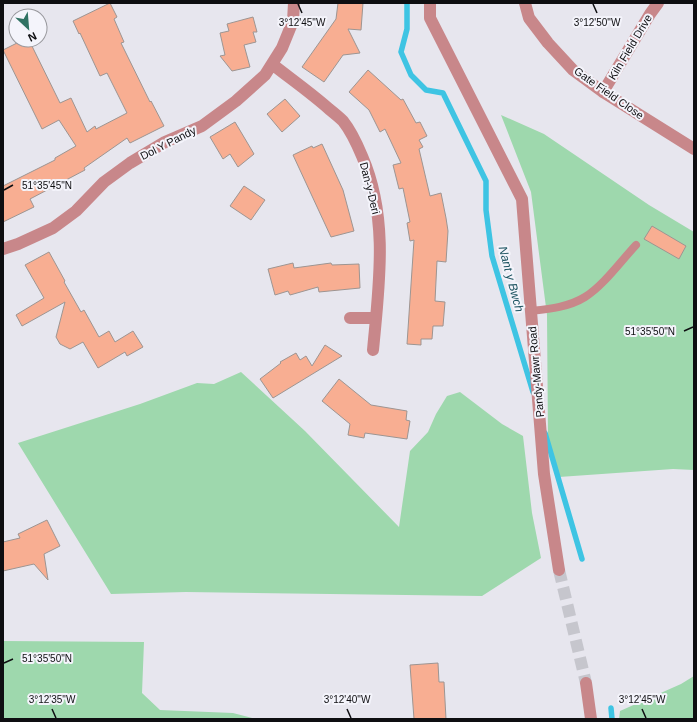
<svg xmlns="http://www.w3.org/2000/svg" width="697" height="722" viewBox="0 0 697 722" font-family="Arial,sans-serif">
  <style>
    .green { fill: #9ed8ad }
    .lines { fill: none; stroke-linecap: round; stroke-linejoin: round }
    .stream { stroke: #3ec4e3; stroke-width: 5.5 }
    .building { fill: #f8ae92; stroke: #9d9592 }
    .street-tunnel { stroke: #c6c6cd; stroke-width: 12; stroke-dasharray: 12 6; stroke-linecap: butt }
    .lane { stroke: #c8878a; stroke-width: 8 }
    .street { stroke: #c8878a; stroke-width: 12 }
    .ticks { fill: none; stroke: #0e0e11; stroke-width: 1.5 }
    .labels { text-anchor: middle; dominant-baseline: central; stroke-width: 4; stroke-linejoin: round; paint-order: stroke }
    .street-label { font-size: 11px; fill: #0e0e11; stroke: #f4f4fb }
    .water-label { font-size: 12px; font-style: italic; fill: #205663; stroke: #f4f4fb }
    .ticks-label { font-size: 10px; text-anchor: middle; fill: #0e0e11; stroke: #f4f4fb; stroke-width: 4; stroke-linejoin: round; paint-order: stroke }
  </style>
  <rect width="100%" height="100%" fill="#e7e6ee"/>
  <!-- green -->
  <path class="green" d="M 501,115 L 544,134 L 649,205 L 694,232 L 694,470 L 673,469 L 559,477 L 548,440 L 547,315 L 531,192 Z
    M 241,372 L 305,431 L 399,527 L 410,451 L 428,432 L 436,414 L 447,396 L 460,392 L 502,424 L 523,436 L 532,513 L 541,558 L 482,596 L 186,592 L 111,594 L 18,443 L 140,404 L 197,383 L 214,384 Z
    M 3,641 L 144,642 L 142,693 L 160,710 L 233,713 L 256,719 L 3,719 Z
    M 694,676 L 694,719 L 619,719 L 620,711 L 681,684 Z"/>
  <g class="lines">
    <!-- stream -->
    <path class="stream" d="M 407,3 L 407,29 L 401,52 L 411,75 L 426,90 L 443,93 L 486,181 L 486,210 L 492,256 L 533,392
      M 545,433 L 582,559
      M 611,708 L 612,719"/>
  </g>
  <!-- building -->
  <path class="building" d="M 110,3 L 117,17 L 114,19 L 124,42 L 121,43 L 150,102 L 151,101 L 164,126 L 130,143 L 127,138 L 84,168 L 85,170 L 30,199 L 34,207 L 3,222 L 3,186 L 55,160 L 55,158 L 76,146 L 59,120 L 42,129 L 3,50 L 23,40 L 29,40 L 60,103 L 71,98 L 87,132 L 95,126 L 96,129 L 127,113 L 107,73 L 100,76 L 80,33 L 79,34 L 73,21 Z
    M 338,3 L 363,3 L 361,30 L 348,29 L 360,53 L 343,55 L 324,82 L 302,67 L 336,19 Z
    M 253,17 L 257,32 L 253,32 L 256,42 L 244,45 L 250,67 L 232,71 L 220,56 L 225,55 L 220,33 L 229,31 L 227,24 Z
    M 368,70 L 401,100 L 403,99 L 416,123 L 420,122 L 427,136 L 419,140 L 423,147 L 419,149 L 430,196 L 441,193 L 446,218 L 448,231 L 446,262 L 437,261 L 435,301 L 445,302 L 443,326 L 433,326 L 432,339 L 421,339 L 421,345 L 407,344 L 414,240 L 410,241 L 407,223 L 410,222 L 403,188 L 399,189 L 393,165 L 401,163 L 385,129 L 380,132 L 369,110 L 349,92 Z
    M 285,99 L 300,116 L 282,132 L 267,114 Z
    M 235,122 L 254,154 L 238,167 L 230,154 L 223,159 L 210,137 Z
    M 322,144 L 343,190 L 354,231 L 331,237 L 293,155 L 312,146 L 313,148 Z
    M 244,186 L 265,200 L 251,220 L 230,206 Z
    M 652,226 L 686,246 L 679,259 L 644,239 Z
    M 49,252 L 65,281 L 64,282 L 81,312 L 84,310 L 99,337 L 109,331 L 115,342 L 133,331 L 143,347 L 127,356 L 125,352 L 98,368 L 83,342 L 70,349 L 60,344 L 56,337 L 65,302 L 22,326 L 16,315 L 44,298 L 25,265 Z
    M 293,263 L 294,268 L 331,263 L 332,265 L 359,264 L 360,288 L 319,292 L 318,287 L 290,295 L 288,291 L 275,295 L 268,269 Z
    M 325,345 L 342,356 L 273,398 L 260,379 L 281,363 L 280,362 L 296,353 L 300,360 L 306,356 L 312,366 Z
    M 339,379 L 371,405 L 407,411 L 406,420 L 410,421 L 407,439 L 365,433 L 364,438 L 348,435 L 350,424 L 322,401 Z
    M 47,520 L 60,546 L 44,554 L 48,580 L 34,564 L 3,571 L 3,542 L 20,538 L 18,534 Z
    M 438,663 L 439,682 L 444,682 L 446,719 L 414,719 L 410,665 Z"/>
  <g class="lines">
    <!-- street-tunnel -->
    <path class="street-tunnel" d="M 559,570 L 586,683"/>
    <!-- lane -->
    <path class="lane" d="M 531,311 C 549,309 569,307 585,297 C 603,286 621,261 636,245"/>
    <!-- street -->
    <path class="street" d="M 430,3 L 430,18 L 522,199 L 544,474 L 559,570
      M 525,3 L 529,18 L 548,43 L 573,70 L 603,92 L 694,149
      M 272,64 C 291,79 311,93 329,109 C 334,113 339,117 343,121 C 351,131 357,144 362,156 C 389,218 379,285 373,350
      M 603,92 L 650,14 L 658,3
      M 3,249 L 18,244 L 53,228 L 76,211 L 104,182 L 130,163 L 165,142 L 202,126 L 236,101 L 265,75 L 282,48 L 293,21 L 294,3
      M 350,318 L 376,318
      M 586,683 L 591,719"/>
  </g>
  <!-- ticks -->
  <path class="ticks" d="M 298,4 L 302,13M 593,4 L 597,13M 4,190 L 13,185M 684,331 L 693,327M 4,663 L 13,659M 52,709 L 56,718M 347,709 L 351,718M 642,709 L 646,718"/>
  <g class="labels">
    <!-- street labels -->
    <g class="street-label">
      <text transform="translate(630 47) rotate(-59)">Kiln Field Drive</text>
      <text transform="translate(609 93) rotate(35)">Gate Field Close</text>
      <text transform="translate(168 143) rotate(-27)">Dol Y Pandy</text>
      <text transform="translate(370 188) rotate(76)">Dan-y-Deri</text>
      <text transform="translate(536 372) rotate(-95)">Pandy-Mawr Road</text>
    </g>
    <!-- water labels -->
    <g class="water-label">
      <text transform="translate(511 279) rotate(75)">Nant y Bwch</text>
    </g>
  </g>
  <g class="ticks-label">
    <text x="302" y="26">3°12'45"W</text>
    <text x="597" y="26">3°12'50"W</text>
    <text x="47" y="189">51°35'45"N</text>
    <text x="650" y="335">51°35'50"N</text>
    <text x="47" y="662">51°35'50"N</text>
    <text x="52" y="703">3°12'35"W</text>
    <text x="347" y="703">3°12'40"W</text>
    <text x="642" y="703">3°12'45"W</text>
  </g>
  <!-- border -->
  <rect width="697" height="722" fill="none" stroke="#0e0e11" stroke-width="8"/>
  <!-- north arrow -->
  <g transform="translate(28 28) rotate(154)"><circle r="19" fill="#f4f4fb" stroke="#98989d"/>
  <path d="M0-3L7 15L0 10L-7 15Z" fill="#307263"/>
  <text y="-6" font-size="11" font-weight="bold" text-anchor="middle" fill="#0e0e11">N</text>
  </g>
</svg>
